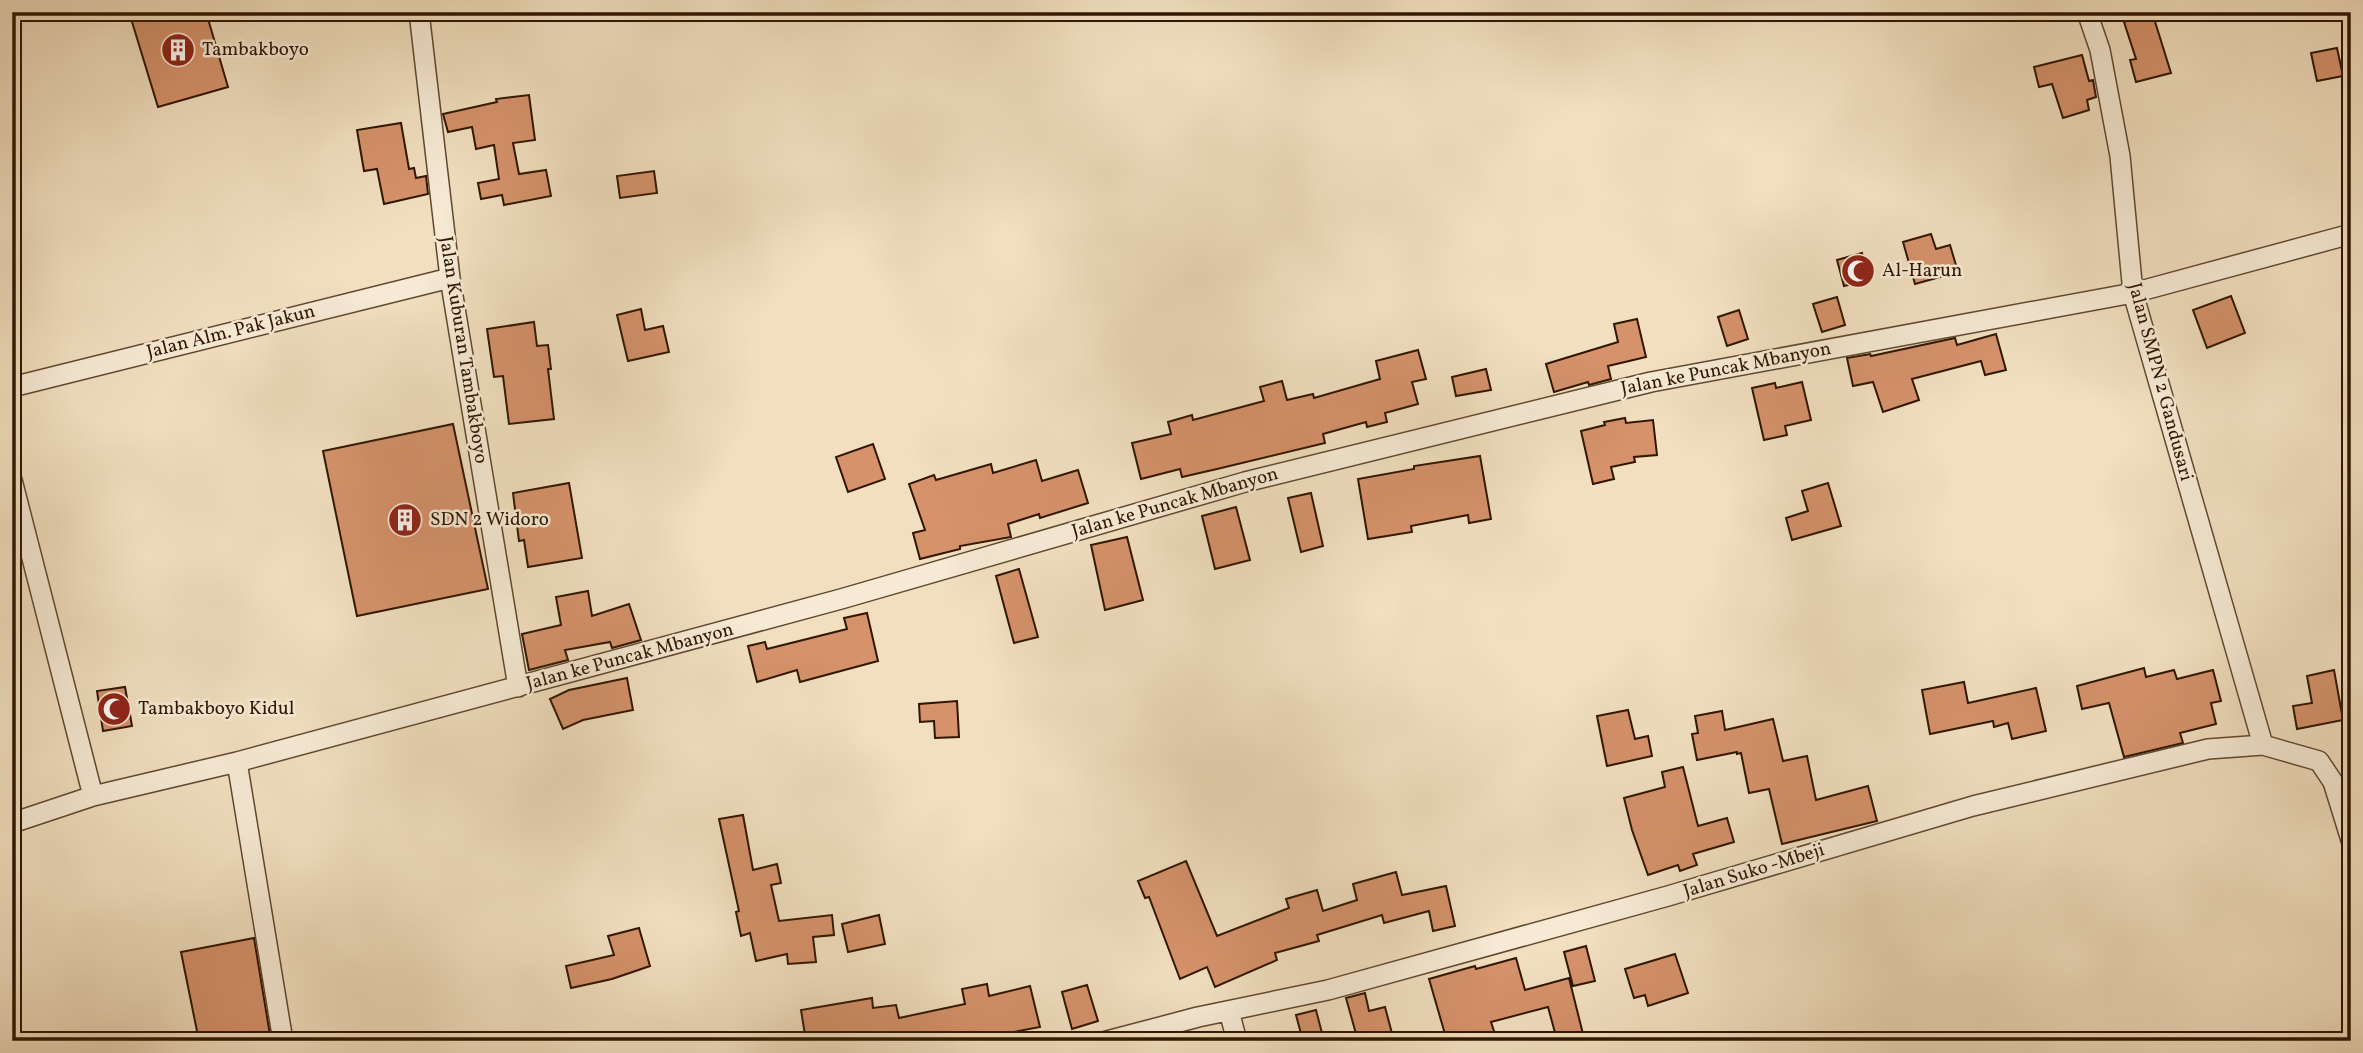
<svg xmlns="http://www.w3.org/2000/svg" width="2363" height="1053" viewBox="0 0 2363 1053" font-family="Vollkorn,serif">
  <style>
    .building { fill: #d5926b; stroke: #301601; stroke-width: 2 }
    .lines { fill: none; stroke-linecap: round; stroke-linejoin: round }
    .minor-casing { stroke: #604830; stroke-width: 22 }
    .minor { stroke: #f6ead5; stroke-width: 19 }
    .labels { text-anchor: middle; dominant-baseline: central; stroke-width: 5; stroke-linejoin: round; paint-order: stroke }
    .poi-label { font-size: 19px; fill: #301601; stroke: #f6ead5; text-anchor: start }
    .street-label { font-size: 19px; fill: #301601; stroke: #f6ead5 }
  </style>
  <rect width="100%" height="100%" fill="#f1dfbf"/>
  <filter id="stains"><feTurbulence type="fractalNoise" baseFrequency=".00286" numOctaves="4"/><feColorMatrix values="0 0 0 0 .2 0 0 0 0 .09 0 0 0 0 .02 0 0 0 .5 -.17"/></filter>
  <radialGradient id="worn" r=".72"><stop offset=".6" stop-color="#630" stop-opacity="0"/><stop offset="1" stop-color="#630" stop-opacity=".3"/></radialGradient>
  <!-- building -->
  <path class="building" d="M 129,12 L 206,12 L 228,87 L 158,107 Z
    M 2152,12 L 2171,73 L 2136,82 L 2130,60 L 2136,59 L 2124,22 Z
    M 2337,48 L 2343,76 L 2317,81 L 2311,53 Z
    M 2082,55 L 2089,81 L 2093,80 L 2096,97 L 2087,100 L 2089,110 L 2063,118 L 2052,84 L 2039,87 L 2034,67 Z
    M 529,95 L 535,140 L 513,143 L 519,174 L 546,170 L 551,196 L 504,205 L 502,195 L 481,199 L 478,183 L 499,179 L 494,145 L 476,149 L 472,127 L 448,132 L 443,114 L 497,102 L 496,99 Z
    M 401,123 L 409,169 L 414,168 L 416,178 L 426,176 L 428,194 L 384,204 L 377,169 L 364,171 L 357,130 Z
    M 654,171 L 657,193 L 620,198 L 617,176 Z
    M 1931,234 L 1936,249 L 1950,245 L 1958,272 L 1915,284 L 1903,242 Z
    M 1862,253 L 1868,280 L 1844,286 L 1837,260 Z
    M 2231,296 L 2245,333 L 2207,348 L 2193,310 Z
    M 1837,297 L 1845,325 L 1822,332 L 1813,304 Z
    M 641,309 L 645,330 L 663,326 L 669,352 L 628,361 L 617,315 Z
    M 1739,310 L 1748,339 L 1727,346 L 1718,317 Z
    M 1637,319 L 1646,357 L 1608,366 L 1611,379 L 1589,385 L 1588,382 L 1554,392 L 1546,364 L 1618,342 L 1614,324 Z
    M 534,322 L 537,346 L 548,345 L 551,369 L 548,369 L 554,419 L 509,424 L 503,376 L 494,377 L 487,329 Z
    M 1996,334 L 2006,370 L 1985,375 L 1981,361 L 1912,379 L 1919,400 L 1883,412 L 1873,382 L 1853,386 L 1847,358 L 1870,354 L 1871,356 L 1955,338 L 1957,345 Z
    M 1418,350 L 1426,379 L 1412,382 L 1418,404 L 1385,413 L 1387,422 L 1367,427 L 1366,422 L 1323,434 L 1325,443 L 1217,469 L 1182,477 L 1180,469 L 1141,479 L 1132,443 L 1171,434 L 1168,422 L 1192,415 L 1193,420 L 1264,401 L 1260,387 L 1282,381 L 1287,400 L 1313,394 L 1314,398 L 1380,379 L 1376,361 Z
    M 1486,369 L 1491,390 L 1456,396 L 1452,377 Z
    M 1802,382 L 1811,420 L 1785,426 L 1787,435 L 1764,440 L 1752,388 L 1775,383 L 1776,388 Z
    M 1625,418 L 1626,423 L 1653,420 L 1657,455 L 1634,457 L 1635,462 L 1611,467 L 1614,479 L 1593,484 L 1581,431 L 1605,425 L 1604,422 Z
    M 453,424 L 488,589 L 357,616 L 323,451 Z
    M 873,444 L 885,479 L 848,492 L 836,457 Z
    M 1480,456 L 1491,519 L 1469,523 L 1468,515 L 1411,526 L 1412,532 L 1368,539 L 1358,479 L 1414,469 L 1414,466 Z
    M 1036,460 L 1042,481 L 1078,470 L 1088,503 L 1040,518 L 1039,514 L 1008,524 L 1011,537 L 960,546 L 960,549 L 920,559 L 913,533 L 925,530 L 909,484 L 934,475 L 936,480 L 991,464 L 993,473 Z
    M 569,483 L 582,558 L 528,567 L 524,540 L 519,541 L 513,493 Z
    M 1828,483 L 1841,526 L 1792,540 L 1786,518 L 1808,511 L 1802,491 Z
    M 1311,493 L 1323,546 L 1301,552 L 1288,498 Z
    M 1236,507 L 1250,560 L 1215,569 L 1202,516 Z
    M 1127,537 L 1143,600 L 1105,610 L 1091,545 Z
    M 1019,569 L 1038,637 L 1014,643 L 996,576 Z
    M 588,591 L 592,616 L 629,604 L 641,640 L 612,648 L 610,642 L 565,650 L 568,660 L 529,670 L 522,634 L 561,625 L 556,597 Z
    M 867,613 L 878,661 L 800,682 L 797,670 L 757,682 L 748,646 L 765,642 L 767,649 L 847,629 L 844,618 Z
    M 2144,668 L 2146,677 L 2174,670 L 2177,679 L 2213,670 L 2221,701 L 2211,703 L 2216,724 L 2180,733 L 2183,743 L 2124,757 L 2109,703 L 2082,709 L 2077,686 Z
    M 2334,670 L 2343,720 L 2297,729 L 2293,706 L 2312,703 L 2307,676 Z
    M 627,678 L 633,710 L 583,720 L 563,729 L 550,699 L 569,690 Z
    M 1964,682 L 1968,703 L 2036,688 L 2046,731 L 2012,739 L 2008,723 L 1994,727 L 1993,721 L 1930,734 L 1922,690 Z
    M 125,687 L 132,726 L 103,731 L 97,691 Z
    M 957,701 L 959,737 L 935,738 L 934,721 L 920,722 L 919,704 Z
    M 1628,710 L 1635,739 L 1648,736 L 1652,756 L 1607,766 L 1597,716 Z
    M 1722,711 L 1725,730 L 1773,719 L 1783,761 L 1807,756 L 1816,800 L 1868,786 L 1877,821 L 1782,844 L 1769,789 L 1749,793 L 1741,753 L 1737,754 L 1737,752 L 1697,760 L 1692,734 L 1698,733 L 1695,716 Z
    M 1683,767 L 1698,826 L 1727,818 L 1734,842 L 1693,854 L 1697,865 L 1680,871 L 1678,865 L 1648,875 L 1632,830 L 1624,798 L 1665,787 L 1662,772 Z
    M 743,815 L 753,870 L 777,864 L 781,883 L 771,885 L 779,921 L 832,915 L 834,935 L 813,937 L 816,962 L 788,964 L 787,954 L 756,961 L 750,933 L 741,936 L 736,912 L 739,911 L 719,819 Z
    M 1186,861 L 1217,936 L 1289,908 L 1286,899 L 1317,890 L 1323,911 L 1357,900 L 1353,884 L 1396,872 L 1402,895 L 1446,886 L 1455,926 L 1433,931 L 1429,911 L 1384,923 L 1382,915 L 1317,935 L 1319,941 L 1275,953 L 1277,960 L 1215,987 L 1207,967 L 1180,979 L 1149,897 L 1145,898 L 1138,881 Z
    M 879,915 L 885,944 L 848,952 L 842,924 Z
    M 639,928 L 650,966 L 612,979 L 571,988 L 566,966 L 614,955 L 608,936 Z
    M 254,938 L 271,1041 L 199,1041 L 181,952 Z
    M 1586,946 L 1595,981 L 1573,986 L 1564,952 Z
    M 1675,954 L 1688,993 L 1648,1006 L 1645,995 L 1634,998 L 1625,969 Z
    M 1516,958 L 1525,990 L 1569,978 L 1583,1034 L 1557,1040 L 1548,1007 L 1491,1022 L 1495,1034 L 1473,1041 L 1447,1041 L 1429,979 L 1475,966 L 1476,969 Z
    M 987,984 L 989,996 L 1030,986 L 1040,1027 L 972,1040 L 971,1032 L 931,1041 L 928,1035 L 892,1041 L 806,1041 L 801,1010 L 872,998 L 873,1008 L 896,1005 L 899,1018 L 965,1004 L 962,989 Z
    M 1087,985 L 1098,1021 L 1072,1029 L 1062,992 Z
    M 1365,993 L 1369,1011 L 1385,1007 L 1394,1041 L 1358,1041 L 1346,998 Z
    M 1316,1010 L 1324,1041 L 1303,1041 L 1296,1015 Z"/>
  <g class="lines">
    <!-- minor casing -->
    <g class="minor-casing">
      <path id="minor" d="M 419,12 L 450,278 L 518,687
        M 2087,12 L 2100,50 L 2120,156 L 2133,293 L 2263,745
        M 12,387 L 450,278
        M 12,480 L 93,796
        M 237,762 L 283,1041
        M 12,823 L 93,796 L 237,762 L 841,599 L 1245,482 L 1651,382 L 2133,293 L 2351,234
        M 1229,1011 L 1237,1041
        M 1107,1041 L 1198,1017 L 1328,990 L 1668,896 L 1973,806 L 2208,749 L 2263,745 L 2319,761 L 2333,782 L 2351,840"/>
    </g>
    <!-- minor -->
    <use href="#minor" class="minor"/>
  </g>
  <!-- icons -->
  <defs>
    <g id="building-disc" transform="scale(1.75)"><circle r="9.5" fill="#8f2418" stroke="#f6ead5"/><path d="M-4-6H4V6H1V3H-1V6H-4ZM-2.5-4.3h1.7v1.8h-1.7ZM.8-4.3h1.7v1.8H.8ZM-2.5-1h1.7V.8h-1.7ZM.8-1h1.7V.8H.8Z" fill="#fff"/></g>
    <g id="mosque-disc" transform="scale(1.75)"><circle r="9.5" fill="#8f2418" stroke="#f6ead5"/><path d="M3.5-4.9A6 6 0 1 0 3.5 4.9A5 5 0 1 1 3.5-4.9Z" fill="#fff"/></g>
  </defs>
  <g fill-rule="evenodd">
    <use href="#building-disc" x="178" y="50"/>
    <use href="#mosque-disc" x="1858" y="271"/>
    <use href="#building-disc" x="405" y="520"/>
    <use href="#mosque-disc" x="114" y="709"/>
  </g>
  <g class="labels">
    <!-- poi labels -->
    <g class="poi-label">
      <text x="202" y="50">Tambakboyo</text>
      <text x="1882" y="271">Al-Harun</text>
      <text x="430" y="520">SDN 2 Widoro</text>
      <text x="138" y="709">Tambakboyo Kidul</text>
    </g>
    <!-- street labels -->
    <g class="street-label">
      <text transform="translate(231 332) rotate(-14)">Jalan Alm. Pak Jakun</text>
      <text transform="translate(463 350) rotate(81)">Jalan Kuburan Tambakboyo</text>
      <text transform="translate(1726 369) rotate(-11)">Jalan ke Puncak Mbanyon</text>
      <text transform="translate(2160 382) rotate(75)">Jalan SMPN 2 Gandusari</text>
      <text transform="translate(1175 503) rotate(-16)">Jalan ke Puncak Mbanyon</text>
      <text transform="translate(630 657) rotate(-15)">Jalan ke Puncak Mbanyon</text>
      <text transform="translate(1754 871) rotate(-17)">Jalan Suko -Mbeji</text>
    </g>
  </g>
  <!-- margin -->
  <rect width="2363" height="1053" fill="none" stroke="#f1dfbf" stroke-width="42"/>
  <rect x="14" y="14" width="2335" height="1025" fill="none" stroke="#301601" stroke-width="3.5"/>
  <rect x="21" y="21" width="2321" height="1011" fill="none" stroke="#301601" stroke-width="2"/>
  <rect width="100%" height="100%" filter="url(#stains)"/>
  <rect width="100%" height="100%" fill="url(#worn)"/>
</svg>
